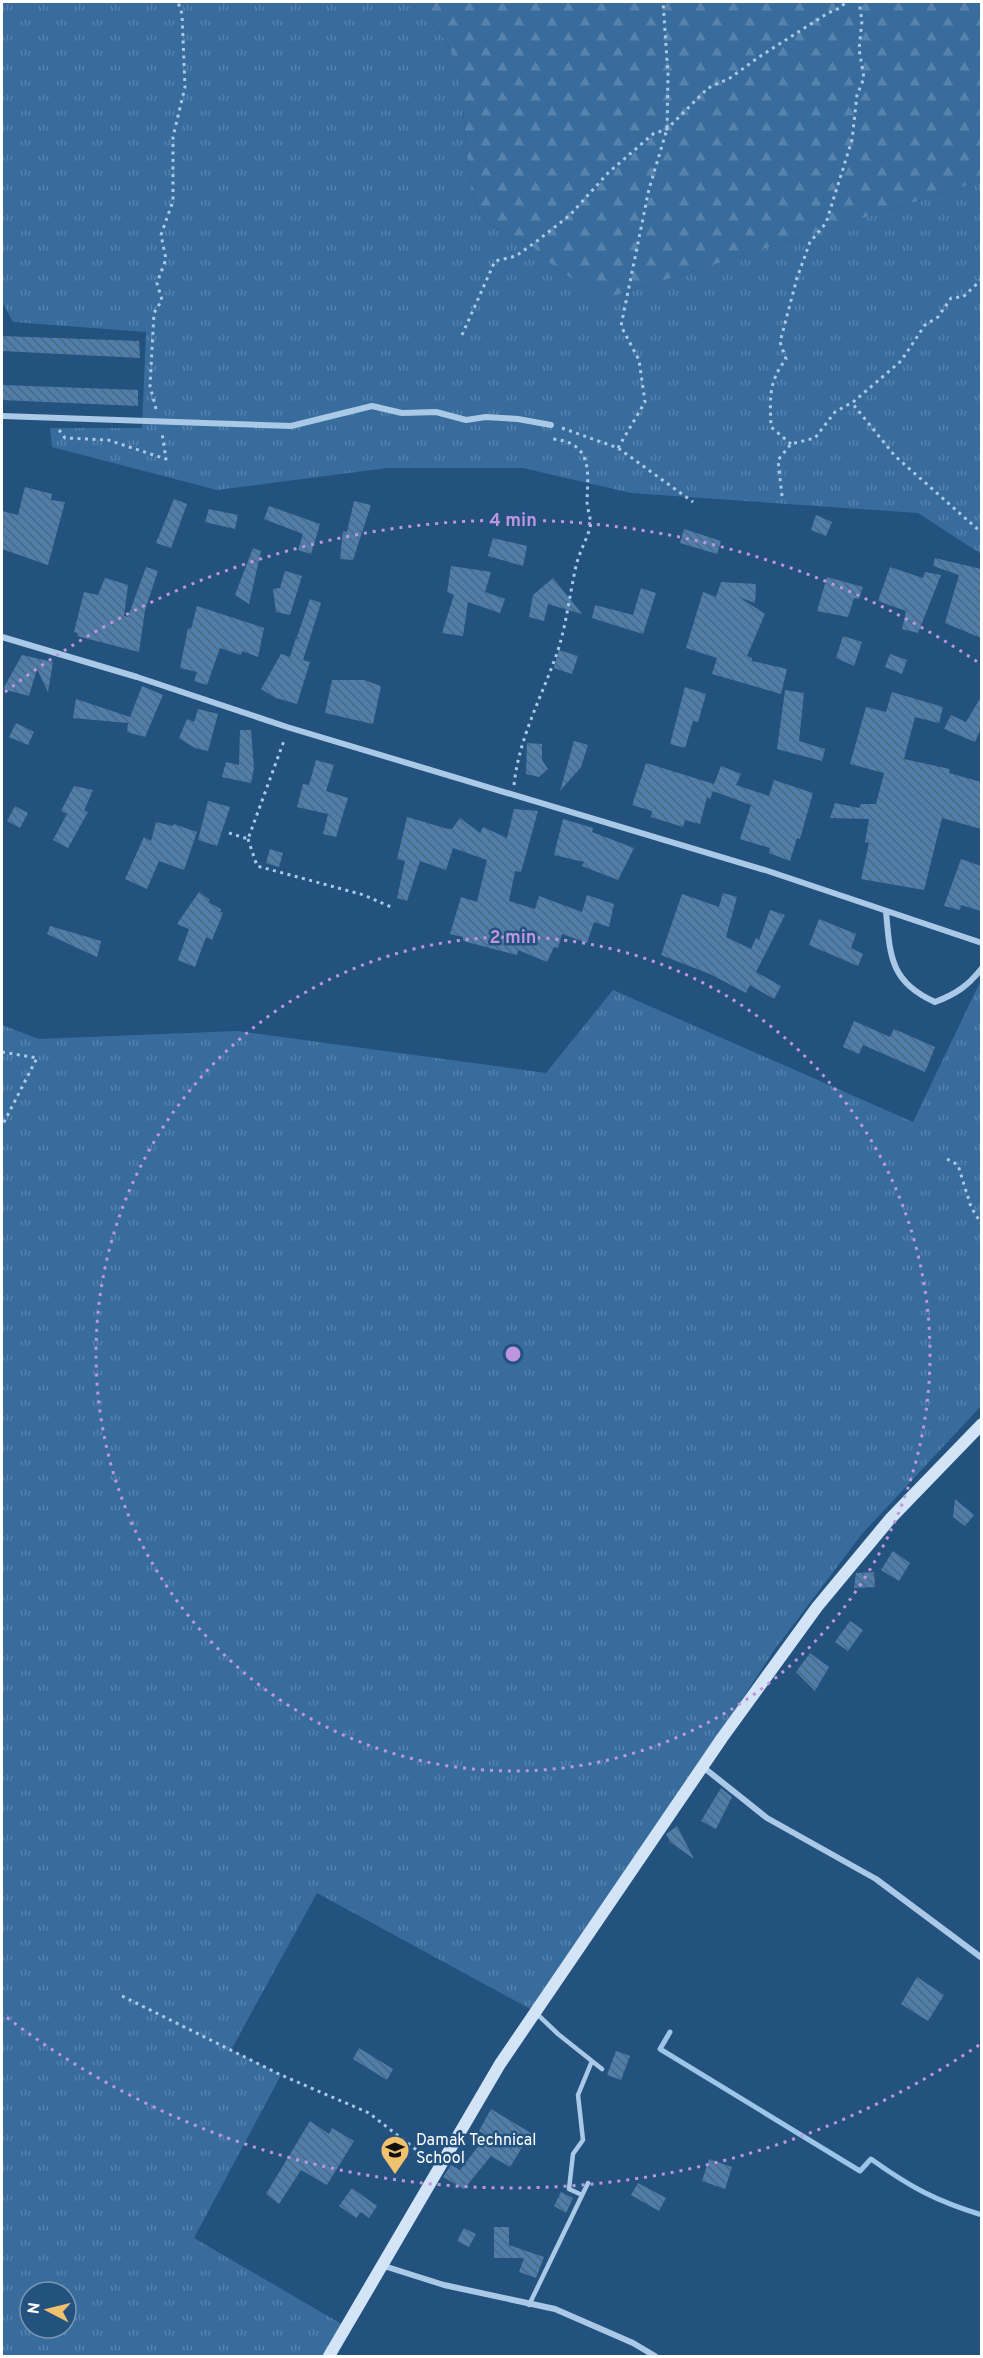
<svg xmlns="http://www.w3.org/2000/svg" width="983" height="2358" viewBox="0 0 983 2358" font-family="Overpass,sans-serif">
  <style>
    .grass { fill: url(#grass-tufts); fill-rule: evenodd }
    .forest { fill: url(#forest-firs) }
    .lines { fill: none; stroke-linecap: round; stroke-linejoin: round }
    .stream { stroke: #9dc5e7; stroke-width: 5 }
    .building { fill: url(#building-back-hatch) }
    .path { stroke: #a9c9e6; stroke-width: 3; stroke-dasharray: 3 4.5; stroke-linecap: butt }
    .lane { stroke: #a9c9e6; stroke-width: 4.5 }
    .street { stroke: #a9c9e6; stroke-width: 6 }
    .secondary { stroke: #d3e4f6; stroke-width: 12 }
    .ring { fill: none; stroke: #bd96df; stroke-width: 3; stroke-dasharray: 3 6 }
    .labels { text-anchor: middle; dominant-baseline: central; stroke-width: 5; stroke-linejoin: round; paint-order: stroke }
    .poi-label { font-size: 16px; fill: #fff; stroke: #23527f; text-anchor: start }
    .centre { fill: #bd96df; stroke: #23527f; stroke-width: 3 }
    .ring-label { font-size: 18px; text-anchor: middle; font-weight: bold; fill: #bd96df; stroke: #23527f; stroke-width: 5; stroke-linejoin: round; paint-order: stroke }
  </style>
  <defs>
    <pattern id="grass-tufts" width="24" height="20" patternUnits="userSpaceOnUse" patternTransform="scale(1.5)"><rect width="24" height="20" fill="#386c9d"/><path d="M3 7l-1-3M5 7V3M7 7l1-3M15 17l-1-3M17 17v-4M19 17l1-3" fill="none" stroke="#5682ac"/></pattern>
    <pattern id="forest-firs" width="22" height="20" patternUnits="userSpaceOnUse" patternTransform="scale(1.5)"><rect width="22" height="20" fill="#386c9d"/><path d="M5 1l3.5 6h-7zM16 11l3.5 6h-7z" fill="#5682ac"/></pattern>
    <pattern id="building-back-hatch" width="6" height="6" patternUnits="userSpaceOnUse" patternTransform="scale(1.5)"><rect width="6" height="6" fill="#507eaa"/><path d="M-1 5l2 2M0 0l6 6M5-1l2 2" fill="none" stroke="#4e6880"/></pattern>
  </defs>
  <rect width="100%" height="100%" fill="#23527f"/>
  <!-- grass -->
  <path class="grass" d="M 2,2 L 408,2 C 472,45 459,103 469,169 C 471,183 473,201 480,213 C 491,231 514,235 530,245 C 539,251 545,260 554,266 C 570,278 587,288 604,299 L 981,181 L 981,554 L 918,513 L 631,493 L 523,468 L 387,468 L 217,490 L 52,447 L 50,428 L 142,428 L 146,332 L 13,322 L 2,302 Z
    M 981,980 L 981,1406 L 861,1535 L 775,1649 L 613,1897 L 534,2011 L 317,1893 L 231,2050 L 281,2075 L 194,2238 L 345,2326 L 327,2356 L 2,2356 L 2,1025 L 39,1039 L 237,1031 L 546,1073 L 613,990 L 913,1122 ZM 30,2292 L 66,2292 L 66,2328 L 30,2328 Z"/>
  <!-- forest -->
  <path class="forest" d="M 408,2 L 981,2 L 981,181 L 604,299 C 587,288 570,278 554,266 C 545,260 539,251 530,245 C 514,235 491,231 480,213 C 473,201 471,183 469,169 C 459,103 472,45 408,2 Z"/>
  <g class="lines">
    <!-- stream -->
    <path class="stream" d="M 670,2032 L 660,2049 L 860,2171 L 871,2159 C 910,2187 936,2201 982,2215"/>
  </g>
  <!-- building -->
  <path class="building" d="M 2,336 L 139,341 L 140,358 L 2,351 Z
    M 2,385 L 138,390 L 138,406 L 2,400 Z
    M 25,487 L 52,494 L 51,500 L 65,502 L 48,565 L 2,549 L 2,511 L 18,515 Z
    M 174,499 L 187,504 L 171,548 L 156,543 Z
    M 354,501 L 371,505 L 353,560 L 340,559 L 343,531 L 347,532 Z
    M 269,506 L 320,524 L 311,554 L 298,550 L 303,534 L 264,519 Z
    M 209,509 L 238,515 L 235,529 L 205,522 Z
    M 816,515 L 832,522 L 826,536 L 811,530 Z
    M 684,529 L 721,541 L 717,554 L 680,543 Z
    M 493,538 L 527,546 L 523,566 L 488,556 Z
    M 253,548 L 261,551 L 249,604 L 235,595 Z
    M 935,558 L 981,569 L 981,638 L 945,623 L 959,575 L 933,566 Z
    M 451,566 L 491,572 L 485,592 L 505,599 L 500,613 L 468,602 L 463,636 L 442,633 L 454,595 L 447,592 Z
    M 146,567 L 158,571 L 145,610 L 139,652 L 77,636 L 78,633 L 74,632 L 84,592 L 98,595 L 105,578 L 128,585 L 124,616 L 128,617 Z
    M 890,567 L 923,578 L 925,572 L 941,575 L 918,633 L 902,629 L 906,611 L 878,601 Z
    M 285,571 L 302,576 L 290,615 L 276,612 L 273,589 L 280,588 Z
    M 827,577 L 863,587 L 859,599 L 854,598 L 848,617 L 817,611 Z
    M 553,578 L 582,614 L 548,604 L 544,621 L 529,617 L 533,595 Z
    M 721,582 L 756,584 L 755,603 L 739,597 L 765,614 L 747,656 L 752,658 L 752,661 L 787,669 L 781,694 L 712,674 L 717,658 L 686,648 L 703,592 L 716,597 Z
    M 641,588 L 656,593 L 643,634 L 592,618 L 595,605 L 633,615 Z
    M 310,599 L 321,603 L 303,660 L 310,662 L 297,704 L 276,698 L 261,689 L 281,654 L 290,657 L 296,638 L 301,639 L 297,637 Z
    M 197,606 L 264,628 L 258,657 L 242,651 L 241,655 L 220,648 L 207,685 L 194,681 L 197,672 L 180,668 L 188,628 L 191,629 Z
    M 843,636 L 862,642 L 854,666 L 836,658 Z
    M 559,650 L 578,656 L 572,674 L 554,668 Z
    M 890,654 L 907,660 L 902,674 L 885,667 Z
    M 22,655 L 53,662 L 48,692 L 37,669 L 29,696 L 3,689 Z
    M 332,680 L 364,680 L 381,686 L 373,724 L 325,713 Z
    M 142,686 L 163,695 L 145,737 L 127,732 L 128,723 L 73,718 L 76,699 L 130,717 Z
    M 685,687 L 706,694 L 698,722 L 693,721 L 685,748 L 670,744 Z
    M 785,690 L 804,693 L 799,741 L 825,749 L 822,761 L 777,749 Z
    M 892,692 L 943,707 L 939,723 L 915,717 L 904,759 L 950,769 L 949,773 L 981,782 L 981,829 L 942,818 L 924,890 L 861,879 L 869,843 L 865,842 L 869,819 L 830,818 L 835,803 L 859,808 L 861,804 L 876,804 L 884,773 L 850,764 L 866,707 L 886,712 Z
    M 981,697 L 981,728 L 975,742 L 944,729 L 951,715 L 966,722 Z
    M 198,709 L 218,714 L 208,751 L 195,748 L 179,738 L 187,719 L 194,722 Z
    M 16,723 L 34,732 L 28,745 L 9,737 Z
    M 240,730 L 251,730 L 254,768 L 251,783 L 222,777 L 226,762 L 239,765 Z
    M 574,741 L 588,745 L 581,767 L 560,791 Z
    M 527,743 L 542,744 L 542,760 L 548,769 L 539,777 L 526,774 Z
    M 316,760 L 334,765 L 326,791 L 348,798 L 336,837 L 323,834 L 328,814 L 297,807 L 303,784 L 309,785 Z
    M 646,763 L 714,784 L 721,766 L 741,774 L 736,785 L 769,796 L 774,780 L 813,793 L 800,839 L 797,838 L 790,861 L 769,853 L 770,848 L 740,839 L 751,805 L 713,791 L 710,799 L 707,797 L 700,824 L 685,820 L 683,827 L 651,817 L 652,811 L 632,805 Z
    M 74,786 L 93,790 L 84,811 L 88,812 L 68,848 L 53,840 L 67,814 L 61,811 Z
    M 208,801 L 230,807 L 217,846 L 198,840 Z
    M 15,806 L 28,813 L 20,828 L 7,821 Z
    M 514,809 L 538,811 L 521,872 L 515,871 L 509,901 L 535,909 L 539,896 L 582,912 L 587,895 L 614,904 L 609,927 L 594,922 L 587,943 L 562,934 L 558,948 L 554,947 L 547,962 L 518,950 L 517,955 L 463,941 L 463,937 L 450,934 L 461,897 L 477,902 L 487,860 L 453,848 L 446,870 L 420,861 L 407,901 L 397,898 L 405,861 L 397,859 L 407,817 L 448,829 L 452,829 L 460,818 L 480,833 L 483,827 L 507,838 Z
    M 563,819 L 593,828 L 592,832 L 634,848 L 618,880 L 582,866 L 584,862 L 554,855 Z
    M 156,822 L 173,826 L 174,824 L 197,832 L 184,870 L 159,861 L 147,889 L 125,879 L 144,837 L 151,841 Z
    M 270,849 L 283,853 L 279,867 L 266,863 Z
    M 961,859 L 981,866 L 981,911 L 961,905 L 960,910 L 944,906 Z
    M 199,892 L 210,900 L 208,902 L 221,909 L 220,912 L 223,913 L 212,940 L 206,937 L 195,967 L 178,960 L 189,929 L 177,924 Z
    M 723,893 L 737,897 L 726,937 L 751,949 L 756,938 L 759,940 L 770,910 L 785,915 L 756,972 L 781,986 L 774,999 L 750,985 L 746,993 L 710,974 L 661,955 L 682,894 L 719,907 Z
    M 819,919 L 856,934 L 851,948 L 863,954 L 858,966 L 809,945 Z
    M 50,926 L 101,941 L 97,957 L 47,934 Z
    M 854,1021 L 890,1037 L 894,1029 L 935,1047 L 925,1072 L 863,1045 L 859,1054 L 843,1047 Z
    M 955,1499 L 974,1515 L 965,1526 L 953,1517 Z
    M 893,1551 L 910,1563 L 899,1581 L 881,1570 Z
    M 874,1572 L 875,1587 L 854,1588 L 856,1573 Z
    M 850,1621 L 863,1630 L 848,1651 L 835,1642 Z
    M 810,1653 L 829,1667 L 815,1691 L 796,1672 Z
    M 721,1788 L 732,1797 L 716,1829 L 701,1821 Z
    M 677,1826 L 694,1859 L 670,1842 L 666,1834 Z
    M 917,1977 L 944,1995 L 928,2021 L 901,2004 Z
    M 359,2048 L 393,2069 L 387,2080 L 353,2059 Z
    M 616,2051 L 630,2056 L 621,2080 L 607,2075 Z
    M 491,2109 L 531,2133 L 510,2167 L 491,2156 L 464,2189 L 443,2177 L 451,2165 L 460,2170 L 480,2144 L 486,2135 L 479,2131 Z
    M 310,2121 L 329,2134 L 332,2128 L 354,2141 L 327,2185 L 301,2170 L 279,2204 L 266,2194 Z
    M 709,2159 L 732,2167 L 725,2189 L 702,2181 Z
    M 638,2183 L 666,2198 L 659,2211 L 631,2195 Z
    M 352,2188 L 377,2206 L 369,2218 L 361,2212 L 356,2218 L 339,2206 Z
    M 561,2192 L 573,2198 L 566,2213 L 554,2206 Z
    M 494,2227 L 509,2227 L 509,2245 L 544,2257 L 536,2278 L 519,2272 L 524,2258 L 494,2258 Z
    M 464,2228 L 476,2234 L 469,2247 L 457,2241 Z"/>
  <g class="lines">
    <!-- path -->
    <path class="path" d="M 982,279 L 963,297 L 951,298 L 938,317 L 925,325 L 901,361 L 852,403 L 895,456 L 982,533
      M 462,335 L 495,261 L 516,256 L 537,241 L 570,215 L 608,173 L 653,134 L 667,129 L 708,88 L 730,78 L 759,57 L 828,13 L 840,8 L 846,2
      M 156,409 L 150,386 L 154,313 L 162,300 L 157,283 L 166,259 L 161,235 L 173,201 L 173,137 L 185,87 L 182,14 L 178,2
      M 562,428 L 618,448 L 693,502
      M 59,430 L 65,438 L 108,440 L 166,459 L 162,433
      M 791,444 L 771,427 C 770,399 768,382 786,359 L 780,342 L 797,278 L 810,242 L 826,223 L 852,140 L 857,95 L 864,78 L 859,49 L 862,21 L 859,2
      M 618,448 L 645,402 L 639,360 L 621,326 L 649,189 L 667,129 L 668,75 L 663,2
      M 782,496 L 778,460 L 791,444 L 815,438 L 835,412 L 851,403
      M 514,785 C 519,736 544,693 559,647 C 567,620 570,593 576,566 C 579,553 586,541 590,528 C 592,519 587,510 587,501 C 588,472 593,443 553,439 L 553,435
      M 229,833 L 248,839 L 285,738
      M 248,839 L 257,866 L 364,895 L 391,907
      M 2,1052 L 37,1058 L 2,1126
      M 947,1159 L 958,1165 L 971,1207 L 982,1225
      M 122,1996 L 281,2075 L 369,2113 L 428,2159"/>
    <!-- lane -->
    <path class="lane" d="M 536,2013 L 558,2034 L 602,2069
      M 582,2195 L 569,2189 L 573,2154 L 583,2140 L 578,2095 L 592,2061
      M 529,2305 L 588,2183"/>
    <!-- street -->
    <path class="street" d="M 2,416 L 291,426 L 372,406 L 402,413 L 436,412 L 466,420 L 486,417 L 518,419 L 551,425
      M 2,637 L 137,677 L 287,727 L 768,871 L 982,943
      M 886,911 C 890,956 890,982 935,1002 C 956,994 968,986 982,968
      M 703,1767 L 767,1818 L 876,1879 L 982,1958
      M 384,2266 L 444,2285 L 555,2309 L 633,2343 L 655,2356"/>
    <!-- secondary -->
    <path class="secondary" d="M 329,2356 L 500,2064 L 722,1738 L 817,1607 L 890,1519 L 982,1424"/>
  </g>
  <!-- distance rings -->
  <g class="ring">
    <circle cx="513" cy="1354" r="417"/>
    <path d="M979 2045A834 834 0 0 1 5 2016M5 692A834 834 0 0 1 979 663"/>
  </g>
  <!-- icons -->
  <defs>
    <g id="school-pin" transform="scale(1.5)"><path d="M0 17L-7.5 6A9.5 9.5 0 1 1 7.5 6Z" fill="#f1c26d" stroke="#23527f"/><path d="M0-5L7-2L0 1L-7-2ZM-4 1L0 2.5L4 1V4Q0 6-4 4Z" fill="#111"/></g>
  </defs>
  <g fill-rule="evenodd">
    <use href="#school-pin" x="395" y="2150"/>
  </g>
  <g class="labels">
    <!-- poi labels -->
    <g class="poi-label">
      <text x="416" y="2141">Damak Technical<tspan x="416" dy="18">School</tspan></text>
    </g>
  </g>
  <circle cx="513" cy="1354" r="9" class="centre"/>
  <g class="ring-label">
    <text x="513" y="526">4 min</text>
    <text x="513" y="943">2 min</text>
  </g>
  <!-- border -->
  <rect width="983" height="2358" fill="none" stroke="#ffffff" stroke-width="6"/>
  <!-- north arrow -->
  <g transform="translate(48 2310) rotate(277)"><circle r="28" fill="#23527f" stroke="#7b97b2" stroke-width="1.5"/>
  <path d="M0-4.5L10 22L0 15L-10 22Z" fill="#f1c26d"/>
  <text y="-9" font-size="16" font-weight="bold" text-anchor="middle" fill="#ffffff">N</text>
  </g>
</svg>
